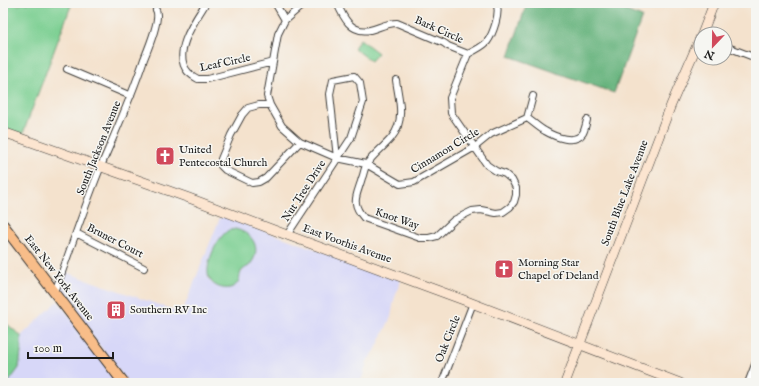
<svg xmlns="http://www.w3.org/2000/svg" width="759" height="386" viewBox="0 0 759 386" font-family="'IM FELL English',serif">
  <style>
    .built { fill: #d7d7f8; fill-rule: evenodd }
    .green { fill: #7ccf92; stroke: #4c7657 }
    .forest { fill: #65b27c; stroke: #40674c }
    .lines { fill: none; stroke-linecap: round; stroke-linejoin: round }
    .street-casing { stroke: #3c3a37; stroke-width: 8 }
    .secondary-casing { stroke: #3c3a37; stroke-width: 10 }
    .primary-casing { stroke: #3c3a37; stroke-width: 12 }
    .street { stroke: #fff; stroke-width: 6 }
    .secondary { stroke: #fce5d0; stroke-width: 9 }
    .primary { stroke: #f8bd89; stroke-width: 10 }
    .labels { text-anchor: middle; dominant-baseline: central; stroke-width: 3; stroke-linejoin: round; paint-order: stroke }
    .street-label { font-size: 11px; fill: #1c1c1c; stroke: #f6f6f2 }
    .poi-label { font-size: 11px; fill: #1c1c1c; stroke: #f6f6f2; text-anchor: start }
  </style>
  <rect width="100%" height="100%" fill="#f6f6f2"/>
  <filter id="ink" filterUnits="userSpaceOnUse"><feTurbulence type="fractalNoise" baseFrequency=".025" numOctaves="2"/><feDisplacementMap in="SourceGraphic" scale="8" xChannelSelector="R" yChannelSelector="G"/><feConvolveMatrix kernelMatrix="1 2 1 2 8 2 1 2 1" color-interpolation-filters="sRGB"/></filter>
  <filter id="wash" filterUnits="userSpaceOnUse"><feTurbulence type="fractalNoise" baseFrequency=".012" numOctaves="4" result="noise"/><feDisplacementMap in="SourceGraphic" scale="16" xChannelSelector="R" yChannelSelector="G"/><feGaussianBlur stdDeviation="0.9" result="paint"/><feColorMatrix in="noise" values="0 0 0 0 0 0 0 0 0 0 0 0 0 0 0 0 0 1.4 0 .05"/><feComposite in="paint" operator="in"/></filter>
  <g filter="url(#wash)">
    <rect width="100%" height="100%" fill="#f4e2cd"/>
    <!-- built -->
    <path class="built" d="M 221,215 L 401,280 L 394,300 L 391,317 L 375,351 L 367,361 L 363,376 L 359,383 L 128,383 L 58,291 L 65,272 L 182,313 ZM 235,229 L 241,231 L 245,233 L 244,269 L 240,275 L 218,287 L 212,283 L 208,278 L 208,265 L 218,242 L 224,234 Z
      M 58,301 L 120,383 L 8,383 L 19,368 L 21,352 L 21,336 Z"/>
    <!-- green -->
    <path class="green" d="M 3,3 L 14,3 L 20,5 L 21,3 L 72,3 L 22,136 L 3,129 Z
      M 360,39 L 378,53 L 371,61 L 354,48 Z
      M 235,229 C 254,233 263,250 249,266 C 248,267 246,267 244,269 C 240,271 240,276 239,280 C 235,292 217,290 211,281 C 201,271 217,236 229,230 C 230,230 233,230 235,229 Z
      M 3,316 L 7,324 L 21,336 L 21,352 L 19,368 L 8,383 L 3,383 Z"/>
    <!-- forest -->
    <path class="forest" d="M 527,3 L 606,3 L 642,17 L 614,93 L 509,56 Z"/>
  </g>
  <g filter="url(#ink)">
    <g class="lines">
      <!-- street casing -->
      <g class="street-casing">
        <path id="street" d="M 206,3 C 196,19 171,53 188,72 C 190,74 194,77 198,79 L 207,79 L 273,62
          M 275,3 L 285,20
          M 305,3 L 285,20 L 278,34 L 267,96 L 270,105 L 282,126 L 300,142 L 337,158 L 366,164 L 400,184 L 414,182 L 475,147 L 491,134 L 527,118 L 533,96
          M 337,3 C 343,17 351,34 370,30 C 379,28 386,23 397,23 L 444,43 L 448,46 L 468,54 L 450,98 L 451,113 L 487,165 L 496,171 L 505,174 L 512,180 L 516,188 L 516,195 L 514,202 L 510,207 L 503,212 L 496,213 L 481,210 L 472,211 L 454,220 L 437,236 L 429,238 L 420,238 L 364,218 C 350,202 357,196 362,178 C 364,174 364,168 367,164 C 376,150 393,142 398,126 C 403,112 398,95 396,80
          M 725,46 L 756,58
          M 468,54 C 474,51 482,47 487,42 C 493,34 501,12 496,3
          M 67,69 L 131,96
          M 270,105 L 259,105 L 248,108 L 242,115 L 231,135 L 221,159 L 221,166 L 225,170 L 252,183 L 259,182 L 266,178 L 300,142
          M 527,118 C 533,122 539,128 545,131 C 555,137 575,145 583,133 C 585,129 586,124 587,120
          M 76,233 L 144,268
          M 287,235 L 351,138 L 363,102 L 360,83 L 354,76 L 333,80 L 330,94 L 337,158
          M 55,292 C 70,250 84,208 101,166 C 116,131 132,96 144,59 C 148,49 161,18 156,10
          M 442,383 L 473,303
          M 748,383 L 756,362"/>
      </g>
      <!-- secondary casing -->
      <g class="secondary-casing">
        <path id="secondary" d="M 702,34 L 714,3
          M 3,132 L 189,198 L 287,235 L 469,302 L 680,383
          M 565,383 L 671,105 L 701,36"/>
      </g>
      <!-- primary casing -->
      <g class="primary-casing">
        <path id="primary" d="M 3,225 L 124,383"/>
      </g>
      <!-- street -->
      <use href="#street" class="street"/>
      <!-- secondary -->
      <use href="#secondary" class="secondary"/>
      <!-- primary -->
      <use href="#primary" class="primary"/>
    </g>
  </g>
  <!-- icons -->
  <defs>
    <g id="church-square" transform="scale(1)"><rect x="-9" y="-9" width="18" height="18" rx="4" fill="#d1495b" stroke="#f6f6f2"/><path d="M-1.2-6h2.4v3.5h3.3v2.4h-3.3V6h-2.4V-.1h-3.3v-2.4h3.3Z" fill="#fff"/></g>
    <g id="building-square" transform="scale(1)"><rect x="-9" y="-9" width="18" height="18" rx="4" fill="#d1495b" stroke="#f6f6f2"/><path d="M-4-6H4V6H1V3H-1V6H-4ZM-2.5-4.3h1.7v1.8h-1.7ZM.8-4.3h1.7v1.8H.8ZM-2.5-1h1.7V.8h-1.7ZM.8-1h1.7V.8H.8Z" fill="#fff"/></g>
  </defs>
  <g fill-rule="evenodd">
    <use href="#church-square" x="165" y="156"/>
    <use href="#church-square" x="504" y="269"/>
    <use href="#building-square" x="116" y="310"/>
  </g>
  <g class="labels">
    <!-- street labels -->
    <g class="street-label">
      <text transform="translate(439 30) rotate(24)">Bark Circle</text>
      <text transform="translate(225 63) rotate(-12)">Leaf Circle</text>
      <text transform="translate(99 148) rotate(-68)">South Jackson Avenue</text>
      <text transform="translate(445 151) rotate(-31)">Cinnamon Circle</text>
      <text transform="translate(304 191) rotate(-57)">Nut Tree Drive</text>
      <text transform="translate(625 193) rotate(-69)">South Blue Lake Avenue</text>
      <text transform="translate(397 219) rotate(19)">Knot Way</text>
      <text transform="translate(115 241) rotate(27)">Bruner Court</text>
      <text transform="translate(347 244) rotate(20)">East Voorhis Avenue</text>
      <text transform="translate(59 278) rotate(52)">East New York Avenue</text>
      <text transform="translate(448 339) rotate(-68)">Oak Circle</text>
    </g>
    <!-- poi labels -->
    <g class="poi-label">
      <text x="179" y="150">United<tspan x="179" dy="13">Pentecostal Church</tspan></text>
      <text x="518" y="263">Morning Star<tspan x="518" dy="13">Chapel of Deland</tspan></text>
      <text x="130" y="310">Southern RV Inc</text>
    </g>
  </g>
  <!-- margin -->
  <rect width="759" height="386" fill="none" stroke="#f6f6f2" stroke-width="16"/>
  <!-- north arrow -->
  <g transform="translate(713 46) rotate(202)"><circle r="19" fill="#f6f6f2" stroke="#9f9f9c"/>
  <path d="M0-3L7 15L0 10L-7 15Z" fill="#d1495b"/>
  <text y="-6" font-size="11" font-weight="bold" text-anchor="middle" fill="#1c1c1c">N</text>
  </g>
  <!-- scale -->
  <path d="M28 352v6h85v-6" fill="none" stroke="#1c1c1c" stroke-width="2"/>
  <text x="34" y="352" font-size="12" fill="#1c1c1c" stroke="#f6f6f2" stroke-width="3" paint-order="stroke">100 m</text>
</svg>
